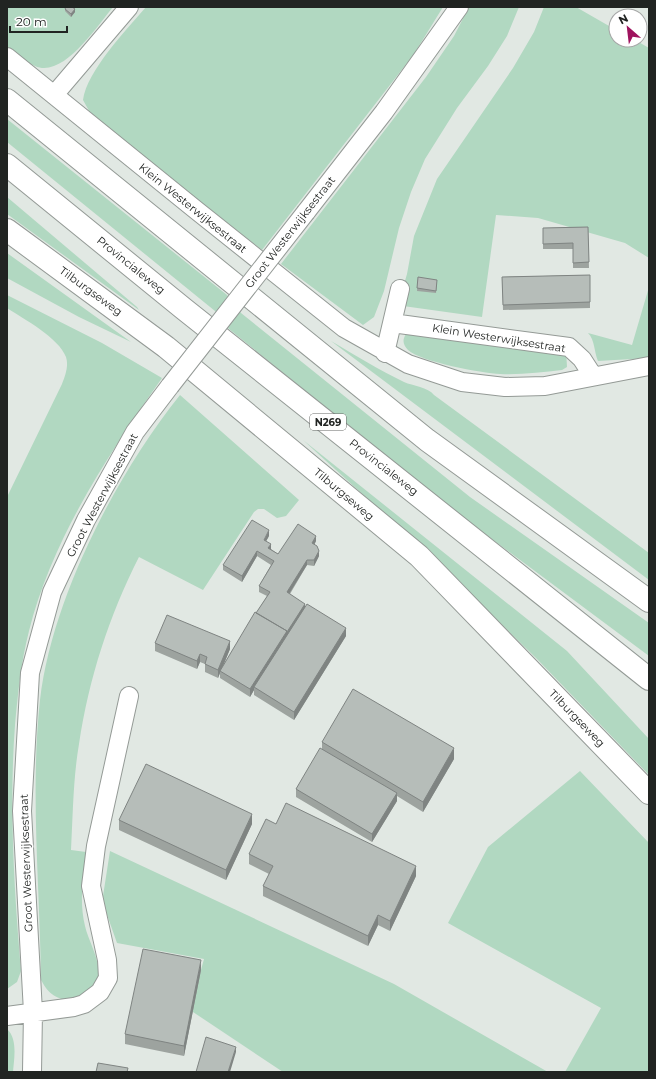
<svg xmlns="http://www.w3.org/2000/svg" width="656" height="1079" viewBox="0 0 656 1079" font-family="Montserrat,sans-serif">
  <style>
    .green { fill: #b1d8c1 }
    .lines { fill: none; stroke-linecap: round; stroke-linejoin: round }
    .street-casing { stroke: #949a96; stroke-width: 20 }
    .secondary-casing { stroke: #949a96; stroke-width: 24 }
    .highway-casing { stroke: #949a96; stroke-width: 24 }
    .street { stroke: #fff; stroke-width: 18 }
    .secondary { stroke: #fff; stroke-width: 22 }
    .highway { stroke: #fff; stroke-width: 22 }
    .street-bridge-casing { stroke: #949a96; stroke-width: 20; stroke-linecap: butt }
    .street-bridge { stroke: #fff; stroke-width: 18 }
    .wall { fill: #9da39f }
    .shaded-wall { fill: #7f8482 }
    .building { fill: #b6bdb9; stroke: #7f8482 }
    .labels { text-anchor: middle; dominant-baseline: central; stroke-width: 3.5; stroke-linejoin: round; paint-order: stroke }
    .shield { fill: #fff; stroke: #646664; stroke-width: 1 }
    .shield-label { font-size: 10px; font-weight: bold; fill: #212422 }
    .street-label { font-size: 11px; fill: #212422; stroke: #fff }
  </style>
  <rect width="100%" height="100%" fill="#e1e8e3"/>
  <!-- green -->
  <path class="green" d="M 7,7 L 113,7 C 97,26 63,79 35,66 C 25,62 16,52 7,46 Z
    M 146,7 L 443,7 L 414,54 L 262,250 L 93,118 L 83,100 C 87,71 126,30 146,7 Z
    M 469,7 L 519,7 L 507,36 L 488,66 L 457,108 L 425,159 L 411,192 L 399,228 L 384,291 L 374,317 L 363,325 L 281,264 L 426,77 L 454,36 Z
    M 544,7 L 576,7 L 616,30 L 616,40 L 635,40 L 649,48 L 649,258 L 625,243 L 538,218 L 496,215 L 482,317 L 403,306 L 399,301 L 407,274 L 414,236 L 437,179 L 513,68 L 534,32 Z
    M 7,119 L 227,295 L 241,313 L 470,497 L 649,623 L 649,656 L 453,510 L 229,329 L 215,311 L 7,142 Z
    M 7,197 L 137,307 L 139,310 L 7,214 Z
    M 7,253 L 131,342 L 79,317 L 7,278 Z
    M 649,287 L 649,358 L 598,361 C 594,352 595,340 588,333 L 632,345 Z
    M 7,295 L 102,343 L 162,378 C 108,455 52,539 29,631 C 21,662 18,693 15,725 C 9,806 14,889 21,971 L 17,982 L 7,989 L 7,497 L 62,384 C 65,376 69,366 66,357 C 59,338 24,319 7,308 Z
    M 406,334 L 566,350 L 567,367 L 562,370 C 542,372 521,375 500,374 C 482,373 421,362 408,350 C 403,345 402,340 406,334 Z
    M 331,341 C 355,355 379,370 404,382 C 413,386 428,387 434,395 L 649,553 L 649,580 Z
    M 180,395 L 299,500 L 286,516 L 277,518 L 264,509 L 258,509 L 254,512 L 203,590 L 139,557 C 109,616 89,678 79,744 C 73,779 73,815 71,850 L 86,852 C 83,877 79,901 85,926 C 89,944 107,970 94,988 C 90,994 79,998 73,1002 C 56,998 50,996 41,980 C 40,887 30,793 40,700 C 52,598 116,475 180,395 Z
    M 303,440 L 567,651 L 649,739 L 649,775 L 537,659 L 448,572 Z
    M 580,771 L 649,843 L 649,1072 L 565,1072 L 601,1008 L 448,923 L 488,847 Z
    M 110,851 L 394,984 L 548,1072 L 283,1072 L 190,1010 L 204,959 L 117,943 L 105,909 L 103,896 Z
    M 7,1029 C 18,1039 14,1059 13,1072 L 7,1072 Z"/>
  <g class="lines">
    <!-- street casing -->
    <g class="street-casing">
      <path id="street" d="M 7,57 L 196,210 L 344,328 L 408,364 L 462,382 L 505,387 L 545,386 L 649,366
        M 54,95 L 129,7
        M 306,212 L 384,112 L 459,7
        M 392,323 L 569,347 L 582,359 L 593,376
        M 385,353 L 400,289
        M 7,1016 L 74,1007 L 84,1004 L 100,992 L 108,978 L 107,960 L 91,886 L 96,846 L 129,696
        M 32,1072 L 33,1012 L 22,811 L 30,673 L 52,592 L 86,520 L 135,432 L 170,386"/>
    </g>
    <!-- secondary casing -->
    <g class="secondary-casing">
      <path id="secondary" d="M 7,230 L 166,347 L 419,556 L 649,793"/>
    </g>
    <!-- highway casing -->
    <g class="highway-casing">
      <path id="highway" d="M 7,100 L 427,440 L 649,601
        M 7,165 L 184,309 L 649,679"/>
    </g>
    <!-- street -->
    <use href="#street" class="street"/>
    <!-- secondary -->
    <use href="#secondary" class="secondary"/>
    <!-- highway -->
    <use href="#highway" class="highway"/>
    <!-- street-bridge casing -->
    <g class="street-bridge-casing">
      <path id="street-bridge" d="M 170,386 L 306,212"/>
    </g>
    <!-- street-bridge -->
    <use href="#street-bridge" class="street-bridge"/>
  </g>
  <!-- wall -->
  <path class="wall" d="M 65,9 L 75,12 L 71,17 L 65,11 Z
    M 588,227 L 589,268 L 573,268 L 573,249 L 543,249 L 543,228 Z
    M 590,275 L 590,308 L 503,310 L 502,277 Z
    M 418,277 L 437,282 L 436,293 L 417,291 Z
    M 269,536 L 266,541 L 271,549 L 278,554 L 316,541 L 314,545 L 319,556 L 314,566 L 307,565 L 290,594 L 305,606 L 346,636 L 294,720 L 254,695 L 254,690 L 250,697 L 220,678 L 220,673 L 218,678 L 205,672 L 205,664 L 200,662 L 197,669 L 155,651 L 155,643 L 230,649 L 223,666 L 267,596 L 259,592 L 259,586 L 271,565 L 257,556 L 242,582 L 223,570 L 223,565 Z
    M 322,742 L 454,759 L 423,812 L 397,796 L 397,801 L 372,842 L 296,797 L 296,789 L 322,749 Z
    M 119,820 L 252,824 L 226,880 L 119,830 Z
    M 276,824 L 416,876 L 390,931 L 378,925 L 368,946 L 263,896 L 263,886 L 269,874 L 249,864 L 249,854 Z
    M 201,970 L 184,1056 L 125,1044 L 125,1034 Z"/>
  <!-- shaded-wall -->
  <path class="shaded-wall" d="M 75,9 L 75,12 L 71,17 L 71,14 Z
    M 269,530 L 269,536 L 264,545 L 264,540 Z
    M 316,536 L 316,541 L 312,549 L 312,543 Z
    M 271,544 L 271,549 L 268,553 L 268,548 Z
    M 257,551 L 257,556 L 242,582 L 242,576 Z
    M 319,551 L 319,556 L 314,566 L 314,560 Z
    M 307,560 L 307,565 L 287,597 L 287,592 Z
    M 305,604 L 305,609 L 287,638 L 287,632 Z
    M 346,628 L 346,636 L 294,720 L 294,712 Z
    M 287,631 L 287,639 L 254,687 L 254,690 L 250,697 L 250,689 Z
    M 230,641 L 230,649 L 221,671 L 220,671 L 220,673 L 218,678 L 218,670 Z
    M 200,654 L 200,662 L 197,669 L 197,661 Z
    M 454,748 L 454,759 L 423,812 L 423,802 Z
    M 397,793 L 397,801 L 372,842 L 372,834 Z
    M 252,814 L 252,824 L 226,880 L 226,870 Z
    M 416,866 L 416,876 L 390,931 L 390,921 Z
    M 378,915 L 378,925 L 368,946 L 368,936 Z
    M 201,960 L 201,970 L 184,1056 L 184,1046 Z
    M 236,1047 L 236,1052 L 230,1072 L 228,1072 Z"/>
  <!-- building -->
  <path class="building" d="M 66,7 L 72,7 L 75,9 L 71,14 L 65,9 Z
    M 588,227 L 589,262 L 573,263 L 573,243 L 543,244 L 543,228 Z
    M 590,275 L 590,302 L 503,305 L 502,277 Z
    M 418,277 L 437,280 L 436,291 L 417,288 Z
    M 252,520 L 269,530 L 264,540 L 271,544 L 268,548 L 278,554 L 298,524 L 316,536 L 312,543 L 317,546 L 319,551 L 314,560 L 307,560 L 287,592 L 305,604 L 287,632 L 286,632 L 287,631 L 256,613 L 270,592 L 259,586 L 274,561 L 257,551 L 242,576 L 223,565 Z
    M 307,604 L 346,628 L 294,712 L 254,687 Z
    M 255,612 L 287,631 L 250,689 L 220,671 Z
    M 167,615 L 230,641 L 218,670 L 205,664 L 207,657 L 200,654 L 197,661 L 155,643 Z
    M 353,689 L 454,748 L 423,802 L 322,742 Z
    M 320,748 L 397,793 L 372,834 L 296,789 Z
    M 146,764 L 252,814 L 226,870 L 119,820 Z
    M 286,803 L 416,866 L 390,921 L 378,915 L 368,936 L 263,886 L 273,866 L 249,854 L 266,819 L 276,824 Z
    M 143,949 L 201,960 L 184,1046 L 125,1034 Z
    M 206,1037 L 236,1047 L 228,1072 L 196,1072 Z
    M 98,1063 L 128,1068 L 127,1072 L 96,1072 Z"/>
  <g class="labels">
    <!-- shield labels -->
    <rect class="shield" x="310" y="414" width="36" height="16" rx="3"/>
    <g class="shield-label">
      <text x="328" y="422">N269</text>
    </g>
    <!-- street labels -->
    <g class="street-label">
      <text transform="translate(193 208) rotate(39)">Klein Westerwijksestraat</text>
      <text transform="translate(290 232) rotate(-52)">Groot Westerwijksestraat</text>
      <text transform="translate(131 265) rotate(39)">Provincialeweg</text>
      <text transform="translate(91 291) rotate(36)">Tilburgseweg</text>
      <text transform="translate(499 338) rotate(9)">Klein Westerwijksestraat</text>
      <text transform="translate(384 467) rotate(38)">Provincialeweg</text>
      <text transform="translate(344 494) rotate(40)">Tilburgseweg</text>
      <text transform="translate(102 495) rotate(-62)">Groot Westerwijksestraat</text>
      <text transform="translate(577 718) rotate(46)">Tilburgseweg</text>
      <text transform="translate(26 863) rotate(-92)">Groot Westerwijksestraat</text>
    </g>
  </g>
  <!-- border -->
  <rect width="656" height="1079" fill="none" stroke="#212422" stroke-width="16"/>
  <!-- north arrow -->
  <g transform="translate(628 28) rotate(332)"><circle r="19" fill="#ffffff" stroke="#a6a7a7"/>
  <path d="M0-3L7 15L0 10L-7 15Z" fill="#9f135e"/>
  <text y="-6" font-size="11" font-weight="bold" text-anchor="middle" fill="#212422">N</text>
  </g>
  <!-- scale -->
  <path d="M10 26v6h57v-6" fill="none" stroke="#212422" stroke-width="2"/>
  <text x="16" y="26" font-size="12" fill="#212422" stroke="#ffffff" stroke-width="3" paint-order="stroke">20 m</text>
</svg>
